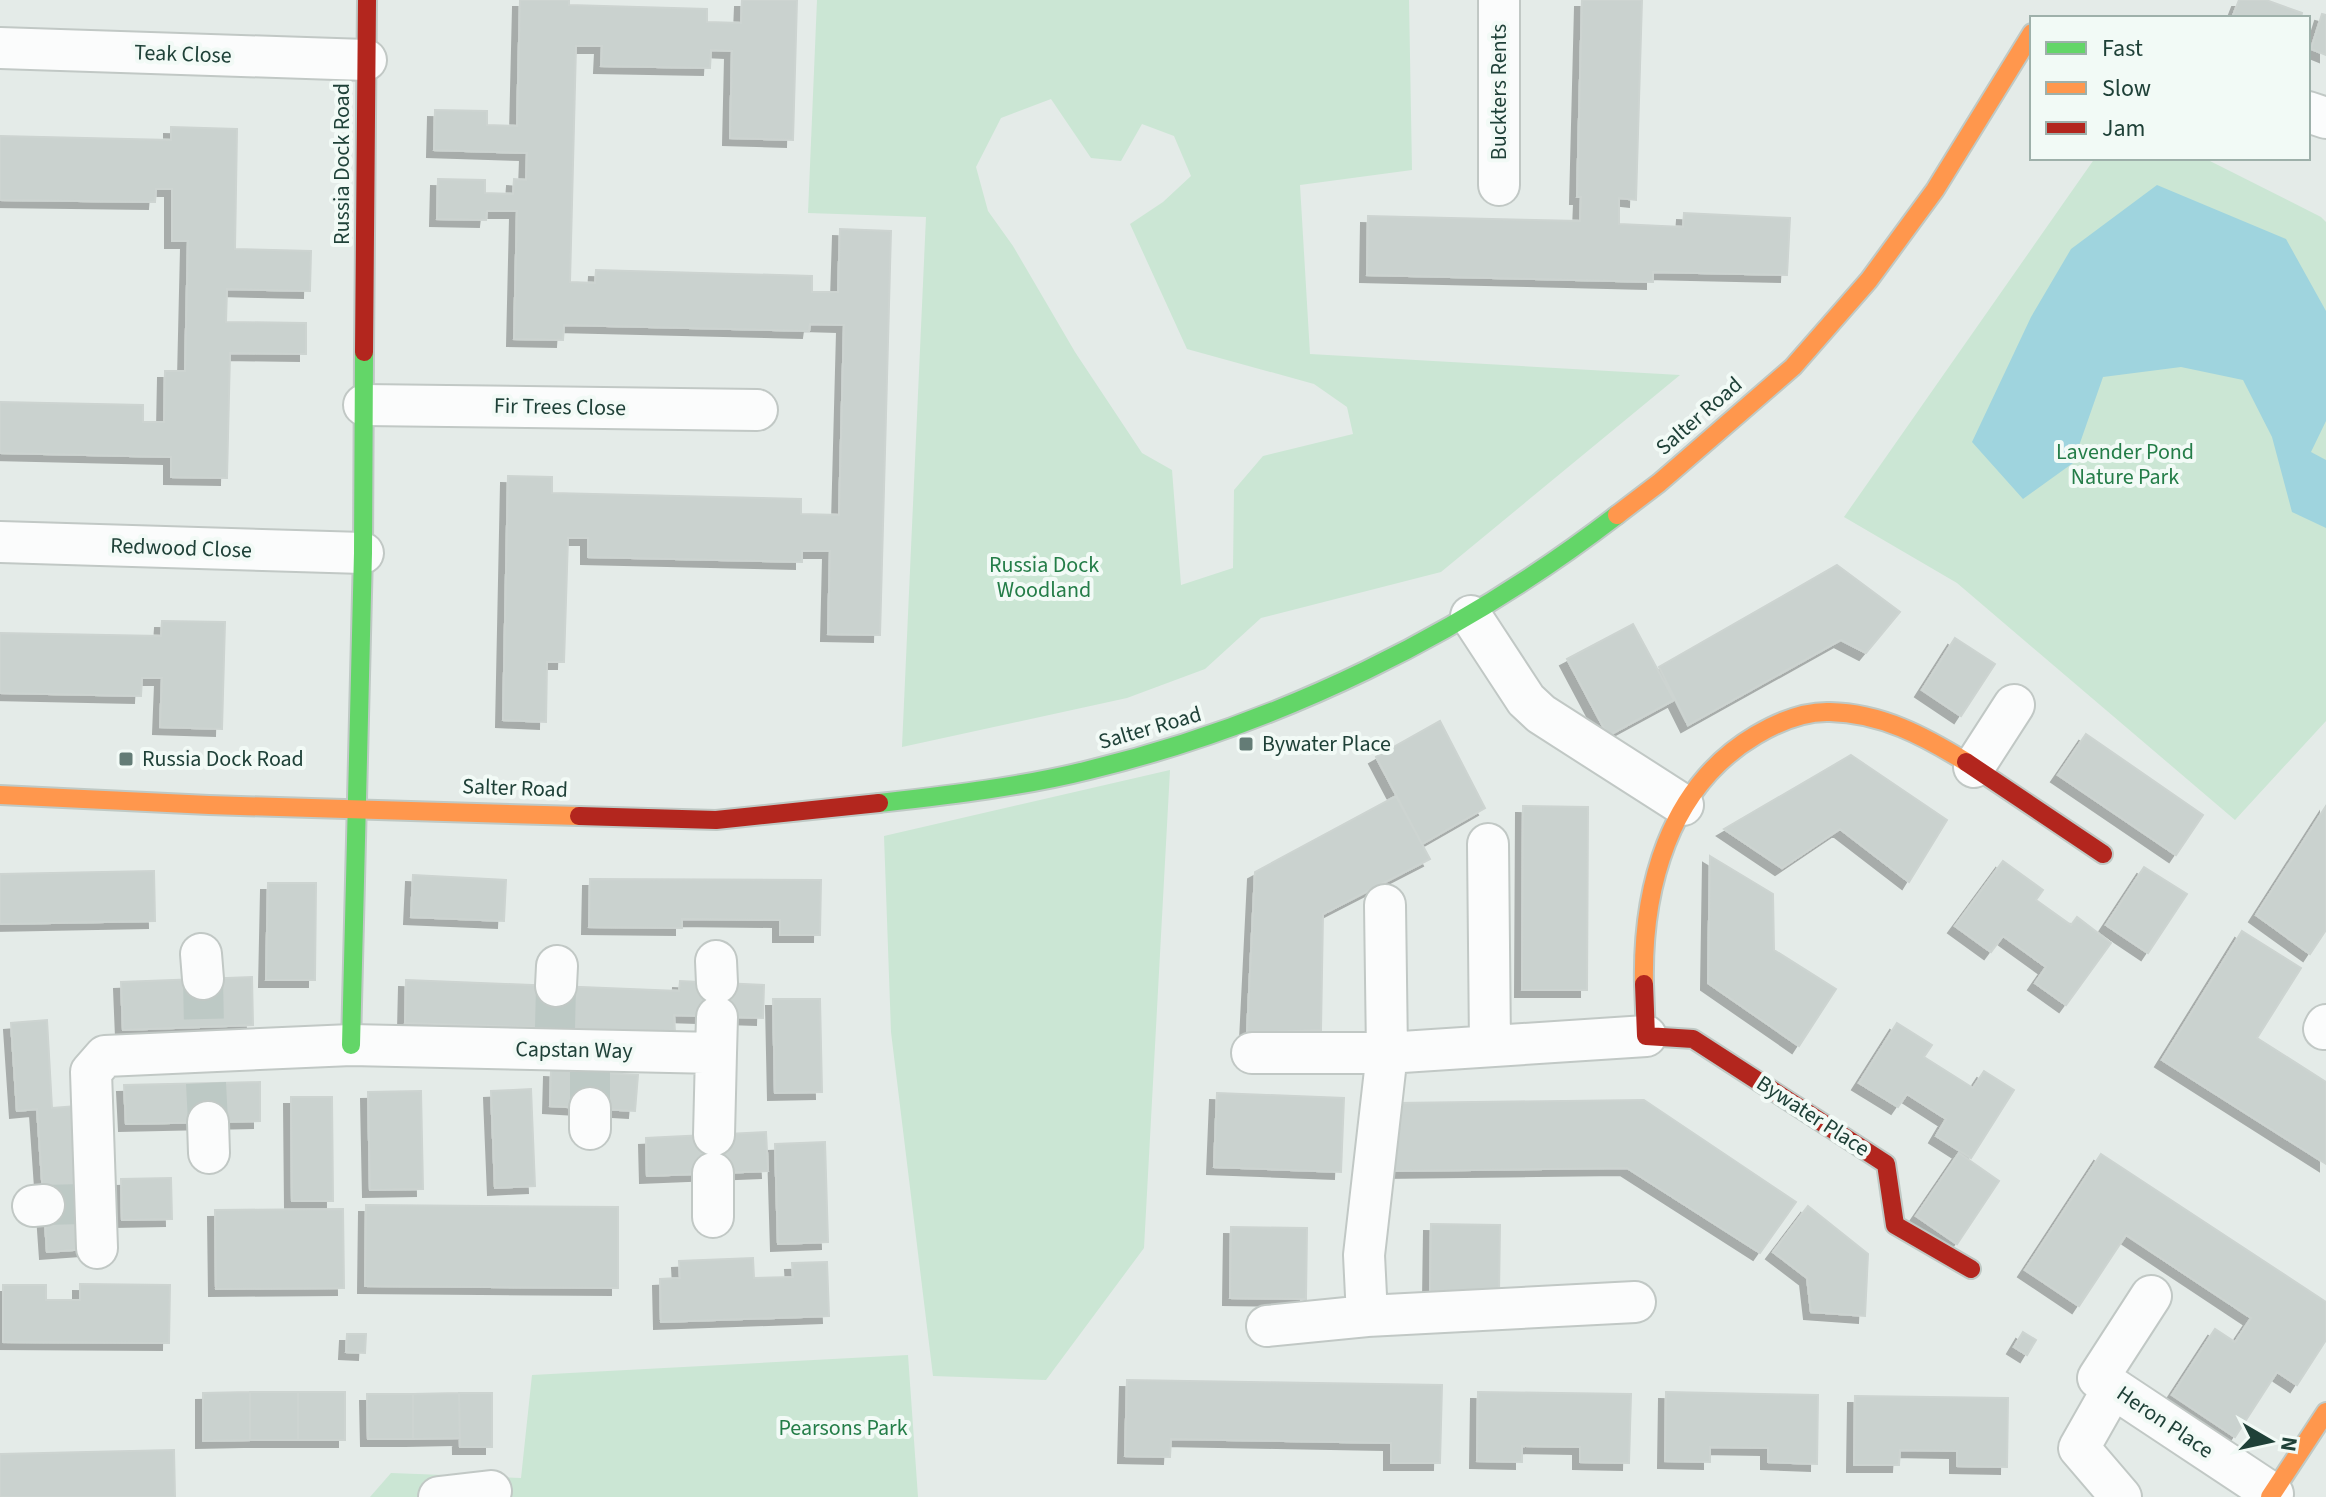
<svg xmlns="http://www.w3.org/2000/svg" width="2326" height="1497" viewBox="0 0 2326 1497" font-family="'Source Sans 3',sans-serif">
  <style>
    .green { fill: #cbe6d4; fill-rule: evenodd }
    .water { fill: #9fd4de }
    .building { fill: #cad2cf; stroke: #cdd4d1; stroke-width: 2; filter: url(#shadow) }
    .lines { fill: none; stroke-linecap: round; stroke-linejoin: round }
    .street-tunnel { stroke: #bdc9c5; stroke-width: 40; stroke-dasharray: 40 20; stroke-linecap: butt }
    .street-casing { stroke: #c1c8c5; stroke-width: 44 }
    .fast-casing { stroke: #bfc9c5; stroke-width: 22 }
    .slow-casing { stroke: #bfc9c5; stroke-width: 22 }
    .jam-casing { stroke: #bfc9c5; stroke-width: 22 }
    .street { stroke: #fbfcfc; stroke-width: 40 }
    .fast { stroke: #63d668; stroke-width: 18 }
    .slow { stroke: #ff974d; stroke-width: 18 }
    .jam { stroke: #b3261e; stroke-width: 18 }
    .poi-dot { fill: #647c76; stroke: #f2faf6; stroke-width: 3 }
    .labels { text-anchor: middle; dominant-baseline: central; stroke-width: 8; stroke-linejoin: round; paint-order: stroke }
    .street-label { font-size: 22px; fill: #1f4138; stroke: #f2faf6 }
    .park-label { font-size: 22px; fill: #247d48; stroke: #f2faf6 }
    .poi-label { font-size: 22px; fill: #1f4138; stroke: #f2faf6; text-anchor: start }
  </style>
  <defs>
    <filter id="shadow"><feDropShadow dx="-7" dy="7" stdDeviation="0" flood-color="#0004"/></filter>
  </defs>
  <rect width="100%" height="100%" fill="#e4ebe8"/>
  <!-- green -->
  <path class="green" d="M 817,0 L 1409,0 L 1412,170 L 1300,185 L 1310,354 L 1680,375 L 1441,572 L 1261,618 L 1205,669 L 1127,698 L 902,747 L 926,217 L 808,213 ZM 1051,99 L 1091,158 L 1121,161 L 1142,124 L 1174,136 L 1191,176 L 1163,202 L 1130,224 L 1187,349 L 1314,384 L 1347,407 L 1353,434 L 1263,456 L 1234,490 L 1233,568 L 1181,585 L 1172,470 L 1142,453 L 1075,352 L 1013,246 L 988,211 L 976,167 L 1001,118 Z
    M 2095,158 L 2204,158 L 2321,217 L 2326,222 L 2326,721 L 2235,820 L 1957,583 L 1844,517 Z
    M 1170,770 L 1144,1248 L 1046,1380 L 933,1376 L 891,1032 L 884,836 Z
    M 908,1355 L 918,1497 L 370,1497 L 391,1473 L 521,1478 L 532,1375 Z"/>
  <!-- water -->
  <path class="water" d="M 2157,185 L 2286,239 L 2326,311 L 2326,421 L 2311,452 L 2326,460 L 2326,528 L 2292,512 L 2272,437 L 2243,380 L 2181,367 L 2103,377 L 2073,463 L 2023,499 L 1972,442 L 2031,317 L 2071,249 Z"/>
  <!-- building -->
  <path class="building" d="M 520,0 L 569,0 L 569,5 L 707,9 L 707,22 L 741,23 L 742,0 L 797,0 L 793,140 L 730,138 L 732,51 L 711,50 L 710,68 L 601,66 L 602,46 L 576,46 L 570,282 L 595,283 L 596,270 L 812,276 L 812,292 L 838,292 L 840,229 L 891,231 L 880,635 L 828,634 L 830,551 L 802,551 L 802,562 L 588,557 L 588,538 L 568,538 L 564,662 L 547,662 L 546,722 L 503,720 L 508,476 L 552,477 L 552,493 L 801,499 L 801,514 L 839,515 L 844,325 L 810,324 L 809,331 L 564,325 L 563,340 L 514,339 L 517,211 L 487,211 L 486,220 L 437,219 L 438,179 L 485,180 L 485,193 L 513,194 L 514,179 L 526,180 L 527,153 L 434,150 L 435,110 L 487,111 L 487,125 L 517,126 Z
    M 1582,0 L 1642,0 L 1636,200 L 1619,198 L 1619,224 L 1683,227 L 1684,213 L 1790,218 L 1787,275 L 1653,272 L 1653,282 L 1367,275 L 1368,216 L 1580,221 L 1581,197 L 1577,197 Z
    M 2239,0 L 2266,0 L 2302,13 L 2301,18 L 2232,18 Z
    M 2322,14 L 2326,15 L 2326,55 L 2311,49 Z
    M 171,127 L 237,129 L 235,249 L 311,251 L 310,291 L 227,289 L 226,322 L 306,323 L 306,354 L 230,353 L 227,478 L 171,477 L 171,457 L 0,453 L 0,402 L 143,405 L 143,422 L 164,422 L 165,371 L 185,371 L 188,241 L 172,241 L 172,189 L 156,189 L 155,202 L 0,200 L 0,136 L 171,140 Z
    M 1837,565 L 1900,612 L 1866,653 L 1841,640 L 1688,725 L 1659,667 Z
    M 162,621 L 225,622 L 222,729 L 160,727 L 162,678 L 142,678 L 141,696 L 0,693 L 0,633 L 161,636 Z
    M 1633,624 L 1674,700 L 1608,736 L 1567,659 Z
    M 1955,638 L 1995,664 L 1961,716 L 1922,690 Z
    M 1440,721 L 1485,808 L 1422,844 L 1376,757 Z
    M 2086,734 L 2203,815 L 2176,855 L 2058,775 Z
    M 1851,755 L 1947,820 L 1909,882 L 1840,829 L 1782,868 L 1724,829 Z
    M 1396,796 L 1430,859 L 1323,914 L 1321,1030 L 1247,1033 L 1255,872 Z
    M 1523,806 L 1588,807 L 1587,990 L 1522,990 Z
    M 2326,806 L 2326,930 L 2310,954 L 2256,915 Z
    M 1710,856 L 1773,894 L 1774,950 L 1836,989 L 1799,1046 L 1708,983 Z
    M 2003,861 L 2043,890 L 2036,900 L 2071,925 L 2077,917 L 2111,943 L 2066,1005 L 2035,983 L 2046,967 L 2003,936 L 1991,952 L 1955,926 Z
    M 2144,867 L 2187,894 L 2148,953 L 2106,925 Z
    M 154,871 L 155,921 L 0,924 L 0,874 Z
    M 413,875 L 506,880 L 504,921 L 411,917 Z
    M 590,879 L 821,880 L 820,935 L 780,935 L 780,920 L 682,919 L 682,928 L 589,927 Z
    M 268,883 L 316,883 L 315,980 L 266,980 Z
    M 2242,931 L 2301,968 L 2257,1038 L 2326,1082 L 2326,1164 L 2162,1060 Z
    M 252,977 L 253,1025 L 123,1030 L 121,982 Z
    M 406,980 L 679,991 L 680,981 L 764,985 L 763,1018 L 674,1015 L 675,1032 L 405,1023 Z
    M 773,999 L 820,999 L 822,1092 L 775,1093 Z
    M 47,1020 L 52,1108 L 76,1106 L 86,1249 L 47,1252 L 37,1109 L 17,1111 L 11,1023 Z
    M 1897,1023 L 1932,1045 L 1924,1057 L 1973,1088 L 1984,1071 L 2014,1090 L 1971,1158 L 1936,1136 L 1946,1119 L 1907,1094 L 1898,1107 L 1859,1083 Z
    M 551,1070 L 638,1075 L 635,1111 L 550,1106 Z
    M 260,1082 L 260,1121 L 126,1124 L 124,1085 Z
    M 531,1089 L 535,1186 L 495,1188 L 491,1091 Z
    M 421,1091 L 423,1189 L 370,1190 L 368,1092 Z
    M 1217,1093 L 1344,1098 L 1341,1172 L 1214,1167 Z
    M 291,1097 L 332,1097 L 333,1201 L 292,1201 Z
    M 1644,1100 L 1796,1202 L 1760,1253 L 1627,1168 L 1390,1171 L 1395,1103 Z
    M 766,1132 L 768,1171 L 647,1176 L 646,1138 Z
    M 825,1142 L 828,1242 L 778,1244 L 775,1144 Z
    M 1959,1153 L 1999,1181 L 1957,1244 L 1916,1216 Z
    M 2101,1154 L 2326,1302 L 2326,1340 L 2297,1385 L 2277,1372 L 2235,1437 L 2172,1395 L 2215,1329 L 2235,1342 L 2251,1318 L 2126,1235 L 2079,1306 L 2025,1270 Z
    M 171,1178 L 172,1219 L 122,1220 L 121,1179 Z
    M 366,1205 L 618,1207 L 618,1288 L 365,1286 Z
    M 1808,1206 L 1868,1254 L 1865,1316 L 1811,1312 L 1807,1278 L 1773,1252 Z
    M 343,1209 L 344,1288 L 216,1289 L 215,1210 Z
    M 1431,1224 L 1500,1225 L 1499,1294 L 1430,1293 Z
    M 1231,1227 L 1307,1228 L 1306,1299 L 1230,1298 Z
    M 753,1258 L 754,1278 L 793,1277 L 792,1263 L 827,1262 L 829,1316 L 661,1322 L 660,1279 L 680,1278 L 679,1261 Z
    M 80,1284 L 170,1285 L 169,1343 L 3,1342 L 3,1285 L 46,1285 L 46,1300 L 80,1300 Z
    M 2023,1332 L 2036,1340 L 2027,1355 L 2014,1347 Z
    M 347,1334 L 366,1334 L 365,1353 L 346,1352 Z
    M 1127,1380 L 1442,1385 L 1440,1463 L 1391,1463 L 1391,1443 L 1171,1439 L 1170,1457 L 1125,1456 Z
    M 250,1392 L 298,1392 L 298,1440 L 250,1440 Z
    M 250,1392 L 250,1440 L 203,1441 L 203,1393 Z
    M 298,1392 L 345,1392 L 345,1440 L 298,1440 Z
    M 1478,1392 L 1631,1394 L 1629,1463 L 1580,1462 L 1580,1447 L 1522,1446 L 1522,1462 L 1477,1461 Z
    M 1666,1392 L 1818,1395 L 1817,1464 L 1768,1462 L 1768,1448 L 1710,1447 L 1710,1462 L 1665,1461 Z
    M 459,1393 L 492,1393 L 492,1447 L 460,1447 Z
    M 459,1393 L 460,1438 L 413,1439 L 413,1394 Z
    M 367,1394 L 413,1394 L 413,1439 L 368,1439 Z
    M 1855,1396 L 2008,1398 L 2007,1467 L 1957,1466 L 1957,1451 L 1900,1450 L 1899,1465 L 1854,1465 Z
    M 174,1450 L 175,1497 L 0,1497 L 0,1454 Z"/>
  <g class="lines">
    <!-- street-tunnel -->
    <path class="street-tunnel" d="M 203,979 L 204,1026
      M 555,1028 L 556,986
      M 206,1083 L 208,1122
      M 590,1108 L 590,1072
      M 44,1205 L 83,1204"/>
    <!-- street casing -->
    <g class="street-casing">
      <path id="street" d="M 0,48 L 366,60
        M 2308,112 L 2326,118
        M 1499,185 L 1499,0
        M 364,405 L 757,410
        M 0,542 L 363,553
        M 1471,616 L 1526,700 L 1541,714 L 1683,805
        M 1974,767 L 2014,705
        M 1488,844 L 1490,1046
        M 1385,905 L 1387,1053 L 1364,1255 L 1367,1316 L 1635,1302
        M 201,954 L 203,979
        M 716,961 L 717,983
        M 556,986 L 557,966
        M 2324,1029 L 2326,1025
        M 716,1053 L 717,1017
        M 1252,1053 L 1387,1053 L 1646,1036
        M 590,1108 L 590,1129
        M 208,1122 L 209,1153
        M 33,1206 L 44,1205
        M 713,1217 L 713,1173
        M 97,1248 L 91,1072 L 105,1056 L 351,1045 L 716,1053 L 714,1135
        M 2151,1296 L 2098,1378 L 2273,1494
        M 1267,1326 L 1367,1316
        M 2113,1388 L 2079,1448 L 2121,1497
        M 439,1497 L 491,1491"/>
    </g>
    <!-- fast casing -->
    <g class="fast-casing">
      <path id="fast" d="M 879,803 C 949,795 1021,787 1089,770 C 1280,724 1461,635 1617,515
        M 351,1045 L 363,553 L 364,352"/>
    </g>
    <!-- slow casing -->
    <g class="slow-casing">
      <path id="slow" d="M 1617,515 L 1659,483 L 1793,367 L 1869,280 L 1935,190 L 2032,33
        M 0,795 L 209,805 L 579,816
        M 1644,984 C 1642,889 1668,787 1756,735 C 1778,722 1804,711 1830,712 C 1881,713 1924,736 1966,762
        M 2270,1497 L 2326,1412"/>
    </g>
    <!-- jam casing -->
    <g class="jam-casing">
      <path id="jam" d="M 364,352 L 367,0
        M 1966,762 L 2103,854
        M 579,816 L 716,820 L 879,803
        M 1644,984 L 1646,1036 L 1693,1039 L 1886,1164 L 1895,1225 L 1971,1269"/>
    </g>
    <!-- street -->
    <use href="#street" class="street"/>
    <!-- fast -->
    <use href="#fast" class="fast"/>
    <!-- slow -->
    <use href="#slow" class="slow"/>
    <!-- jam -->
    <use href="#jam" class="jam"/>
  </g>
  <!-- markers -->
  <g class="poi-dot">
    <rect x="1238" y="736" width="16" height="16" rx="4"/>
    <rect x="118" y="751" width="16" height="16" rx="4"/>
  </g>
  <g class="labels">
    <!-- street labels -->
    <g class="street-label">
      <text transform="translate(183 54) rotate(2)">Teak Close</text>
      <text transform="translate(1499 92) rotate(-90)">Buckters Rents</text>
      <text transform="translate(342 164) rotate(-90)">Russia Dock Road</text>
      <text transform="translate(560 407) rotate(1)">Fir Trees Close</text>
      <text transform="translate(1699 416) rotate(-41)">Salter Road</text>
      <text transform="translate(181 548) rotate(2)">Redwood Close</text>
      <text transform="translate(1150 728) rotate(-16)">Salter Road</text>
      <text transform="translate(515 788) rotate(2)">Salter Road</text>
      <text transform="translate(574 1050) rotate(1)">Capstan Way</text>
      <text transform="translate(1813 1116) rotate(33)">Bywater Place</text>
      <text transform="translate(2165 1422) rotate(34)">Heron Place</text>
    </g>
    <!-- park labels -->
    <g class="park-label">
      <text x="2125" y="452">Lavender Pond<tspan x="2125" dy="25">Nature Park</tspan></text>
      <text x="1044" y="565">Russia Dock<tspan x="1044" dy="25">Woodland</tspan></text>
      <text x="843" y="1428">Pearsons Park</text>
    </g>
    <!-- poi labels -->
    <g class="poi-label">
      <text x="1262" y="744">Bywater Place</text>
      <text x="142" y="759">Russia Dock Road</text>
    </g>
  </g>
  <!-- legend -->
  <rect x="2030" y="16" width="280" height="144" fill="#f2faf6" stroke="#9eb0aa" stroke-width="2"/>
  <rect x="2046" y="42" width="40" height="12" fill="#63d668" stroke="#9eb0aa" stroke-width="2"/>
  <text x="2102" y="56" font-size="24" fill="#1f4138">Fast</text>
  <rect x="2046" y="82" width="40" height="12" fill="#ff974d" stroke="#9eb0aa" stroke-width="2"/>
  <text x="2102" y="96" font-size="24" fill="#1f4138">Slow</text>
  <rect x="2046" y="122" width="40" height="12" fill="#b3261e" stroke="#9eb0aa" stroke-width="2"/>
  <text x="2102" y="136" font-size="24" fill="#1f4138">Jam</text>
  <!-- north arrow -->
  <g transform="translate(2270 1441) rotate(99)" stroke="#f2faf6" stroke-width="6" paint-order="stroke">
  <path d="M0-6L14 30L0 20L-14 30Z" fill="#1f4138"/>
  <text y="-12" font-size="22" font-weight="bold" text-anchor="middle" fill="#1f4138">N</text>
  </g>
</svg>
